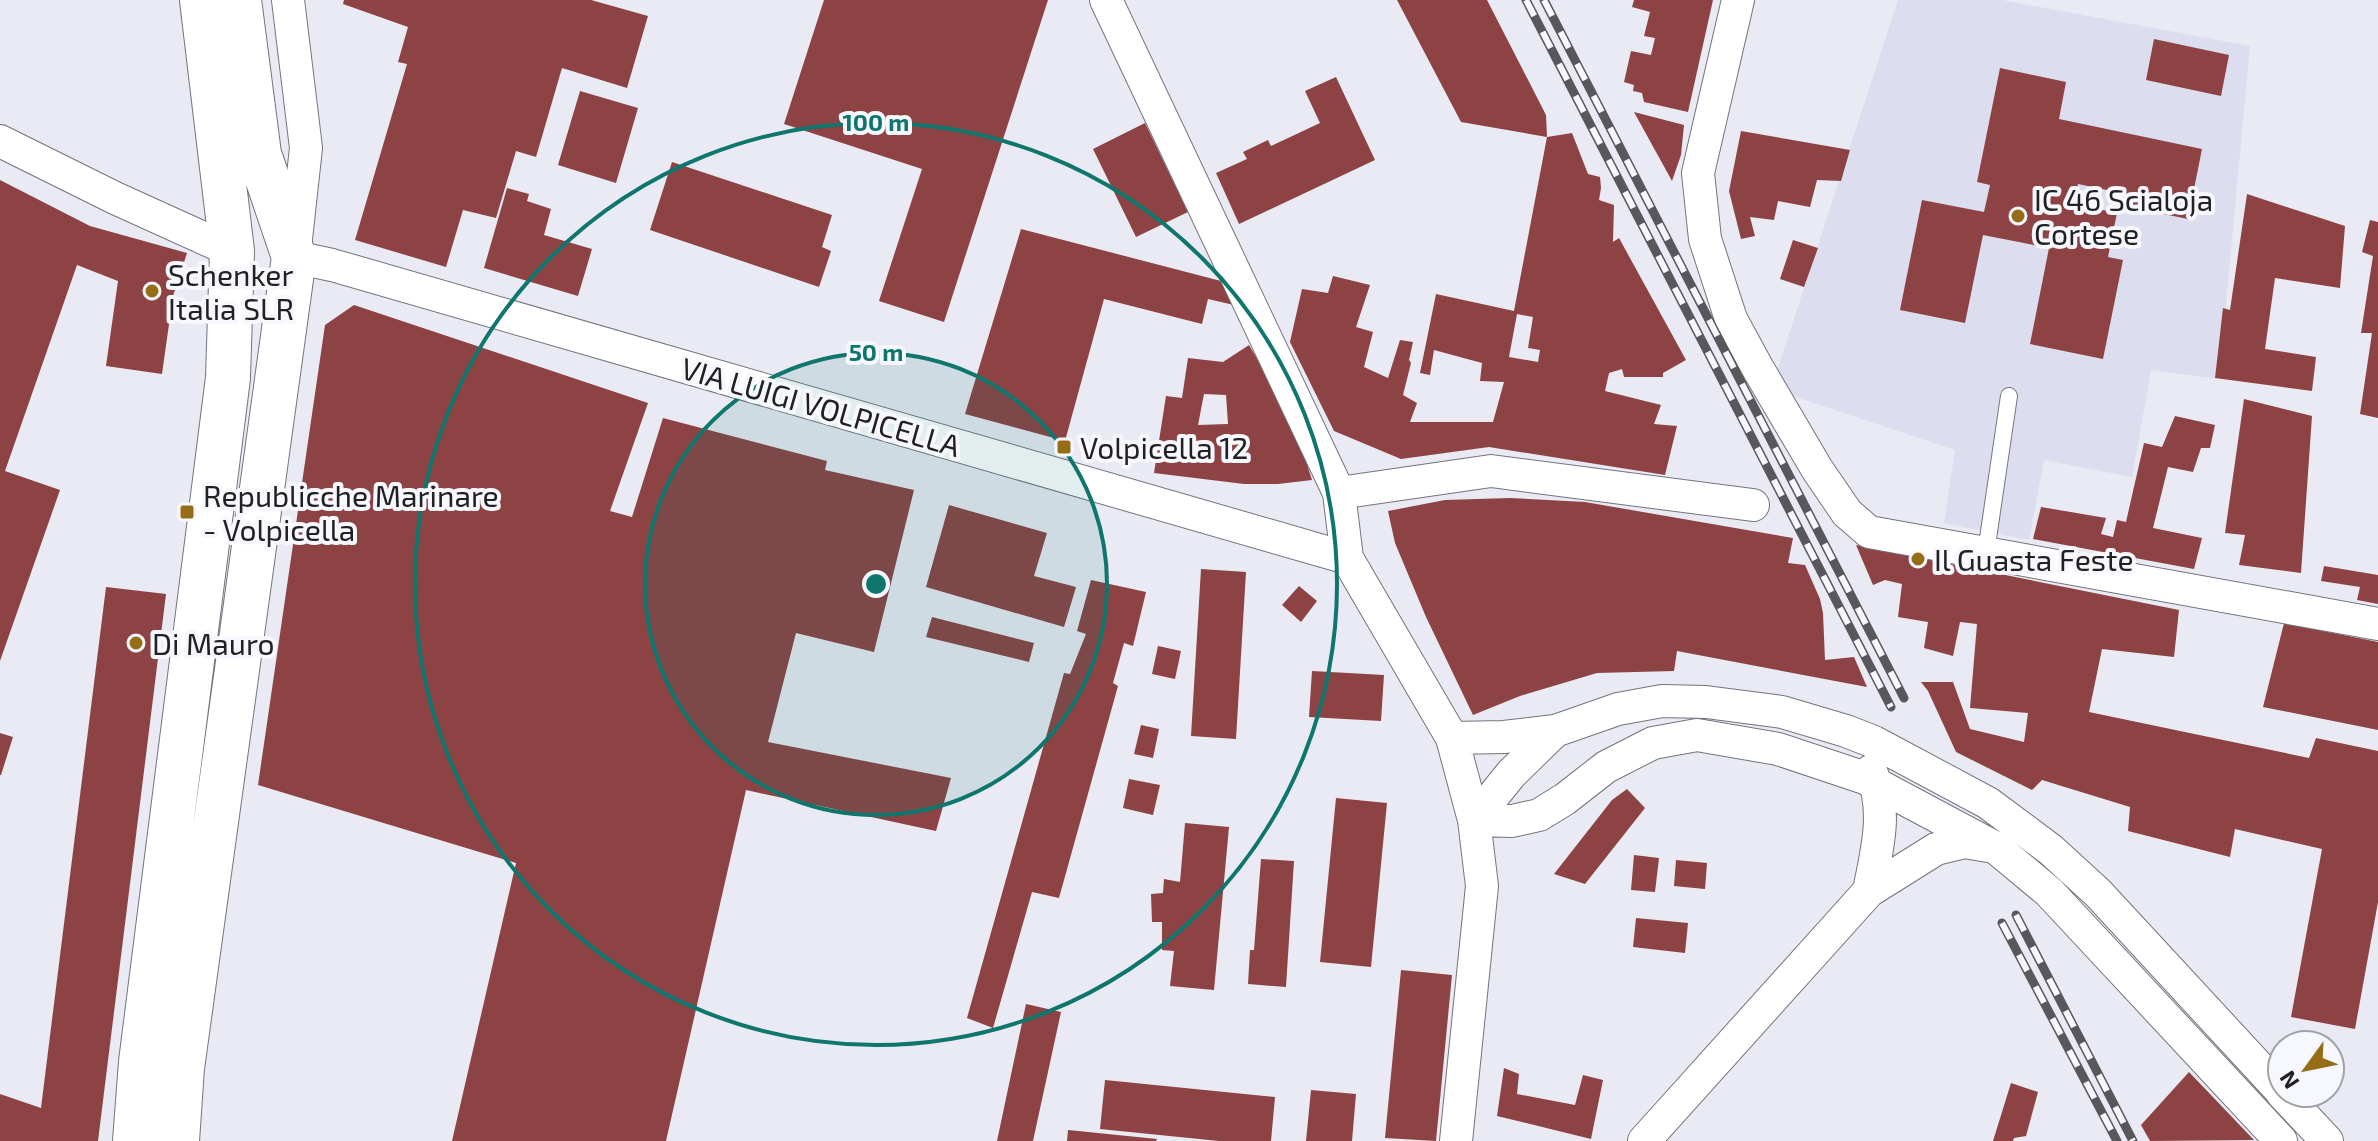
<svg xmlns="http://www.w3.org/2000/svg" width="2378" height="1141" viewBox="0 0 2378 1141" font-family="'Exo 2',sans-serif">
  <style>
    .built { fill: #dcdeef }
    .building { fill: #8d4344; fill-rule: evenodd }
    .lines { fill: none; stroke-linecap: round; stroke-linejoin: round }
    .service-casing { stroke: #73747d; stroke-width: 18 }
    .minor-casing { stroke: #73747d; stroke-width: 34 }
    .secondary-casing { stroke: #73747d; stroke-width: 46 }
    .service { stroke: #fff; stroke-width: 16 }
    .minor { stroke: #fff; stroke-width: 32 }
    .secondary { stroke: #fff; stroke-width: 44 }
    .rail-casing { stroke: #57575c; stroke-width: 9 }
    .rail { stroke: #f7f8fe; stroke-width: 6; stroke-dasharray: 18; stroke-linecap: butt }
    .ring { fill: none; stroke: #0f766e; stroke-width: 4 }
    .poi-dot { fill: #956d17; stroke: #f7f8fe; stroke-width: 3 }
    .labels { text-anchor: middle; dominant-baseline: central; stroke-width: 8; stroke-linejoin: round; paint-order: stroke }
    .poi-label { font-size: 30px; fill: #212124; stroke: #f7f8fe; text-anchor: start }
    .street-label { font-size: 30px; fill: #212124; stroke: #f7f8fe }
    .centre { fill: #0f766e; stroke: #f7f8fe; stroke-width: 4 }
    .ring-label { font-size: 24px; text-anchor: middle; font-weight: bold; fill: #0f766e; stroke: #f7f8fe; stroke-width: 8; stroke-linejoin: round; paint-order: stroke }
  </style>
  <rect width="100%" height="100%" fill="#e9eaf4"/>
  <!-- built -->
  <path class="built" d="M 1898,0 L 2002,0 L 2250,46 L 2219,379 L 2151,370 L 2132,477 L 2044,460 L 2029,540 L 1944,523 L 1955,450 L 1781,392 L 1776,374 Z"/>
  <!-- building -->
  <path class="building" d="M 344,0 L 591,0 L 648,16 L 627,88 L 562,68 L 536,157 L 516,151 L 496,218 L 463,210 L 446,267 L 355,240 L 407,64 L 398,62 L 408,27 L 343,4 Z
    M 824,0 L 1048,0 L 944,322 L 879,301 L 922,169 L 784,124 Z
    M 1397,0 L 1487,0 L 1546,115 L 1547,137 L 1461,122 Z
    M 1634,0 L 1713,0 L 1688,112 L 1644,102 L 1642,93 L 1633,91 L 1634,85 L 1624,82 L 1631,51 L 1651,55 L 1655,38 L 1644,36 L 1650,12 L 1632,7 Z
    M 2154,39 L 2229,55 L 2221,96 L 2146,80 Z
    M 2000,68 L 2066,82 L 2059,119 L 2202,149 L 2188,219 L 2124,206 L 2126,194 L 2078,184 L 2074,204 L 2117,213 L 2108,257 L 2123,260 L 2103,359 L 2030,344 L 2049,248 L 1983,235 L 1965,323 L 1900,310 L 1922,200 L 1984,212 L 1990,185 L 1977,182 Z
    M 1336,77 L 1375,160 L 1239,224 L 1216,173 L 1247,159 L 1243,152 L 1268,140 L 1271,146 L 1320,123 L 1305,91 Z
    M 580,91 L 638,108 L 616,183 L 558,165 Z
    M 1634,112 L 1684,125 L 1681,155 L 1672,181 Z
    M 1145,123 L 1188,212 L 1136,237 L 1093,149 Z
    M 1741,131 L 1850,150 L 1841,181 L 1817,180 L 1810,207 L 1778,201 L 1774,220 L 1750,217 L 1755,236 L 1741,239 L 1729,191 Z
    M 1572,133 L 1588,174 L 1600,177 L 1601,188 L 1599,200 L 1614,205 L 1613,242 L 1619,238 L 1686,360 L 1663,373 L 1663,377 L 1624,377 L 1622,369 L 1609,373 L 1605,391 L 1661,405 L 1654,424 L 1677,426 L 1665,475 L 1489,447 L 1401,459 L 1334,431 L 1290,342 L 1302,289 L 1328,293 L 1333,276 L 1370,285 L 1356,327 L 1373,332 L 1364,367 L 1388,378 L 1400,340 L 1413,342 L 1409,360 L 1411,363 L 1403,395 L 1417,403 L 1410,422 L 1493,422 L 1504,382 L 1480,381 L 1482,363 L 1434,350 L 1430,375 L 1420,373 L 1436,294 L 1514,311 L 1547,137 ZM 1517,314 L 1533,317 L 1528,348 L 1540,350 L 1538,362 L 1509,357 Z
    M 672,162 L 832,215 L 822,247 L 831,251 L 819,287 L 650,230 Z
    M 0,180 L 90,226 L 187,253 L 173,296 L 162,374 L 106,366 L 118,281 L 77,265 L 5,471 L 60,490 L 0,661 Z
    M 507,188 L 529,194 L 527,201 L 551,209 L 544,235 L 592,249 L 578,296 L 484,268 Z
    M 2247,194 L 2345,226 L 2340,288 L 2275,278 L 2265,349 L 2316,357 L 2312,391 L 2215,378 L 2223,308 L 2230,310 Z
    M 2370,220 L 2378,222 L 2378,418 L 2360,414 L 2372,333 L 2361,333 L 2373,256 L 2362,252 Z
    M 1021,229 L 1221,281 L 1234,305 L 1208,299 L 1202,324 L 1104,299 L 1065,441 L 965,414 Z
    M 1793,240 L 1818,248 L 1804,287 L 1780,279 Z
    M 354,305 L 648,403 L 610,511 L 632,517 L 663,418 L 827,461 L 825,470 L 914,490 L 874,652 L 796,633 L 768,742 L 951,778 L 936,831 L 746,790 L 666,1141 L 452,1141 L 516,863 L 258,785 L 325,325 Z
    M 1249,345 L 1293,420 L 1312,480 L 1278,484 L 1244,484 L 1154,473 L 1166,396 L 1182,398 L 1188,358 L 1223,362 ZM 1204,394 L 1226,395 L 1228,424 L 1198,425 Z
    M 2244,399 L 2312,416 L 2301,573 L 2239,565 L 2245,535 L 2225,533 Z
    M 2175,416 L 2215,425 L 2210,448 L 2201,448 L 2193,472 L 2168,467 L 2153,528 L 2202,538 L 2194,569 L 2033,539 L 2041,507 L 2106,518 L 2101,534 L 2113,537 L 2117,520 L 2126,522 L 2144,443 L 2162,447 Z
    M 1510,498 L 1585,502 L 1793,538 L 1788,563 L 1805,565 L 1820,599 L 1823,613 L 1825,660 L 1854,657 L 1867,687 L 1677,651 L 1674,671 L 1597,673 L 1520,696 L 1473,715 L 1426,617 L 1395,543 L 1388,511 L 1445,500 Z
    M 949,505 L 1047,533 L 1034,576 L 1076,587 L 1064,627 L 926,587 Z
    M 1856,545 L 2179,610 L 2174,657 L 2102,649 L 2089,712 L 2309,758 L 2316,738 L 2378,751 L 2378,902 L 2355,1029 L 2291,1017 L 2322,849 L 2235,829 L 2230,857 L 2128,831 L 2130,807 L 2042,780 L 2032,790 L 1956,752 L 1928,691 L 1921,682 L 1953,682 L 1970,729 L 2024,742 L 2028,713 L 1970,708 L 1977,624 L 1960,622 L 1953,656 L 1924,648 L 1928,622 L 1898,617 L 1902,584 L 1885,580 L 1873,585 Z
    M 2324,566 L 2378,575 L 2378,604 L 2357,600 L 2360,587 L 2321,581 Z
    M 1201,569 L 1246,572 L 1236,739 L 1191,736 Z
    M 1091,580 L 1146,592 L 1133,646 L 1124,643 L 1113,683 L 1118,686 L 1059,898 L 1032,892 L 993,1028 L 967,1018 L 1064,673 L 1070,674 L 1086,634 L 1077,631 Z
    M 1299,586 L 1317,601 L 1301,622 L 1282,605 Z
    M 106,587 L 166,594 L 98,1141 L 0,1141 L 0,1094 L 41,1108 Z
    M 932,617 L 1034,643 L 1029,662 L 926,637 Z
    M 2284,623 L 2378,642 L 2378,730 L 2263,707 Z
    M 1158,646 L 1181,651 L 1175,679 L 1152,674 Z
    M 1312,671 L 1384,675 L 1381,721 L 1309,717 Z
    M 1141,725 L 1159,729 L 1153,758 L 1134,754 Z
    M 0,733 L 13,737 L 1,775 L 0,775 Z
    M 1129,779 L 1160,785 L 1153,815 L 1123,808 Z
    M 1627,789 L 1645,808 L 1585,884 L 1554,874 L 1612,800 Z
    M 1336,798 L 1387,803 L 1371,967 L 1320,962 Z
    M 1185,823 L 1229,827 L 1214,990 L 1170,986 L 1174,951 L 1162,950 L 1162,922 L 1152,922 L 1151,894 L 1163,893 L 1164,879 L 1180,882 Z
    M 1634,855 L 1659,858 L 1655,892 L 1631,890 Z
    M 1261,859 L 1294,861 L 1286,987 L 1248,984 L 1250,950 L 1254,950 Z
    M 1676,860 L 1707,863 L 1705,889 L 1674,886 Z
    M 1636,918 L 1688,923 L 1685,953 L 1633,947 Z
    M 1401,970 L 1452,975 L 1436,1141 L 1385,1138 Z
    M 1026,1004 L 1061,1012 L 1033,1141 L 997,1141 Z
    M 1504,1068 L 1519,1074 L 1517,1094 L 1575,1105 L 1583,1075 L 1603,1080 L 1591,1139 L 1497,1116 Z
    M 2189,1072 L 2254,1140 L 2150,1141 L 2141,1125 Z
    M 1105,1080 L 1275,1097 L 1271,1141 L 1219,1141 L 1100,1129 Z
    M 2011,1083 L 2038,1092 L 2026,1136 L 2014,1138 L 2013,1141 L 1993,1141 Z
    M 1311,1090 L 1356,1094 L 1352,1141 L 1306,1141 Z
    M 1068,1130 L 1157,1139 L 1156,1141 L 1067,1141 Z"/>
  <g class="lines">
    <!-- service casing -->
    <g class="service-casing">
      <path id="service" d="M 1986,552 L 2009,396"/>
    </g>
    <!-- minor casing -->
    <g class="minor-casing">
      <path id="minor" d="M 288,0 L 306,148 L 294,257 L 332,265 L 1347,558
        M 1106,0 L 1339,493 L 1347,558 L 1452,738 L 1474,820 L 1482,886 L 1456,1141
        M 1738,0 L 1698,173 L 1705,239 L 1731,319 L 1757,367 L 1817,469 L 1847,513 L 1869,532 L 2378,624
        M 0,141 L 115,198 L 232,251
        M 1339,493 L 1491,471 L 1753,505
        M 1452,738 L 1504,737 L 1555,731 L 1618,709 L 1662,701 L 1706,702 L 1782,712 L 1846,731 L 1874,742 L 1988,803 L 2051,850 L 2098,893 L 2282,1092
        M 1474,820 L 1512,821 L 1539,815 L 1565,799 L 1606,767 L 1653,743 L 1697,735 L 1778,749 L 1865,778 L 1996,848 L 2049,892 L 2281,1141
        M 1474,820 L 1511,774 L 1555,731
        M 1869,891 C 1877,850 1888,811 1871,771
        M 2282,1093 L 2327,1141
        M 1644,1141 L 1869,891 L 1936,849 L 1965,842 L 1988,846"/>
    </g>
    <!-- secondary casing -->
    <g class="secondary-casing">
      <path id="secondary" d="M 135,1141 L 141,1062 L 228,378 L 232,251 L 202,0
        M 177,1141 L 182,1068 L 294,257 L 259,154 L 239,0"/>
    </g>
    <!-- service -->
    <use href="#service" class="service"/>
    <!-- minor -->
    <use href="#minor" class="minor"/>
    <!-- secondary -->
    <use href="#secondary" class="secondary"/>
    <!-- rail casing -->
    <g class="rail-casing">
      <path id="rail" d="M 1526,0 L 1891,707
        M 1544,0 L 1904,698
        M 2016,915 L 2133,1141
        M 2002,923 L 2117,1141"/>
    </g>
    <!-- rail -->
    <use href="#rail" class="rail"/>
  </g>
  <!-- distance rings -->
  <circle cx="876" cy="584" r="231" fill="#0f766e" fill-opacity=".12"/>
  <g class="ring">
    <circle cx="876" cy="584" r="231"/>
    <circle cx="876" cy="584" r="461"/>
  </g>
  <!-- markers -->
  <g class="poi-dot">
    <circle cx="2018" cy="216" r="8"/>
    <circle cx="152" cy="291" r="8"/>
    <rect x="1056" y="439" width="16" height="16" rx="4"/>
    <rect x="179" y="504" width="16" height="16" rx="4"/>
    <circle cx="1918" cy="559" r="8"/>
    <circle cx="136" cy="643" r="8"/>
  </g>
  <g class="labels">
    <!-- poi labels -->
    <g class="poi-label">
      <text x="2034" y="199">IC 46 Scialoja<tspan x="2034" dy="34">Cortese</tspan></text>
      <text x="168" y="274">Schenker<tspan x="168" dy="34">Italia SLR</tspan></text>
      <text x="1080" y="447">Volpicella 12</text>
      <text x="203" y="495">Republicche Marinare<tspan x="203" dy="34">- Volpicella</tspan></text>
      <text x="1934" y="559">Il Guasta Feste</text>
      <text x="152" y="643">Di Mauro</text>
    </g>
    <!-- street labels -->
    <g class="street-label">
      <text transform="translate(821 406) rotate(16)">VIA LUIGI VOLPICELLA</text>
    </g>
  </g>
  <circle cx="876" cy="584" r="12" class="centre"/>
  <g class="ring-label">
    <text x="876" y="131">100 m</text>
    <text x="876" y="361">50 m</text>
  </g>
  <!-- north arrow -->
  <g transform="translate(2306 1069) rotate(237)"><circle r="38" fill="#f7f8fe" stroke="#a1a2a7" stroke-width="2"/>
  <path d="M0-6L14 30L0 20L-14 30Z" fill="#956d17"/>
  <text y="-12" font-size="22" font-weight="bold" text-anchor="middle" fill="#212124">N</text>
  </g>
</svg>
